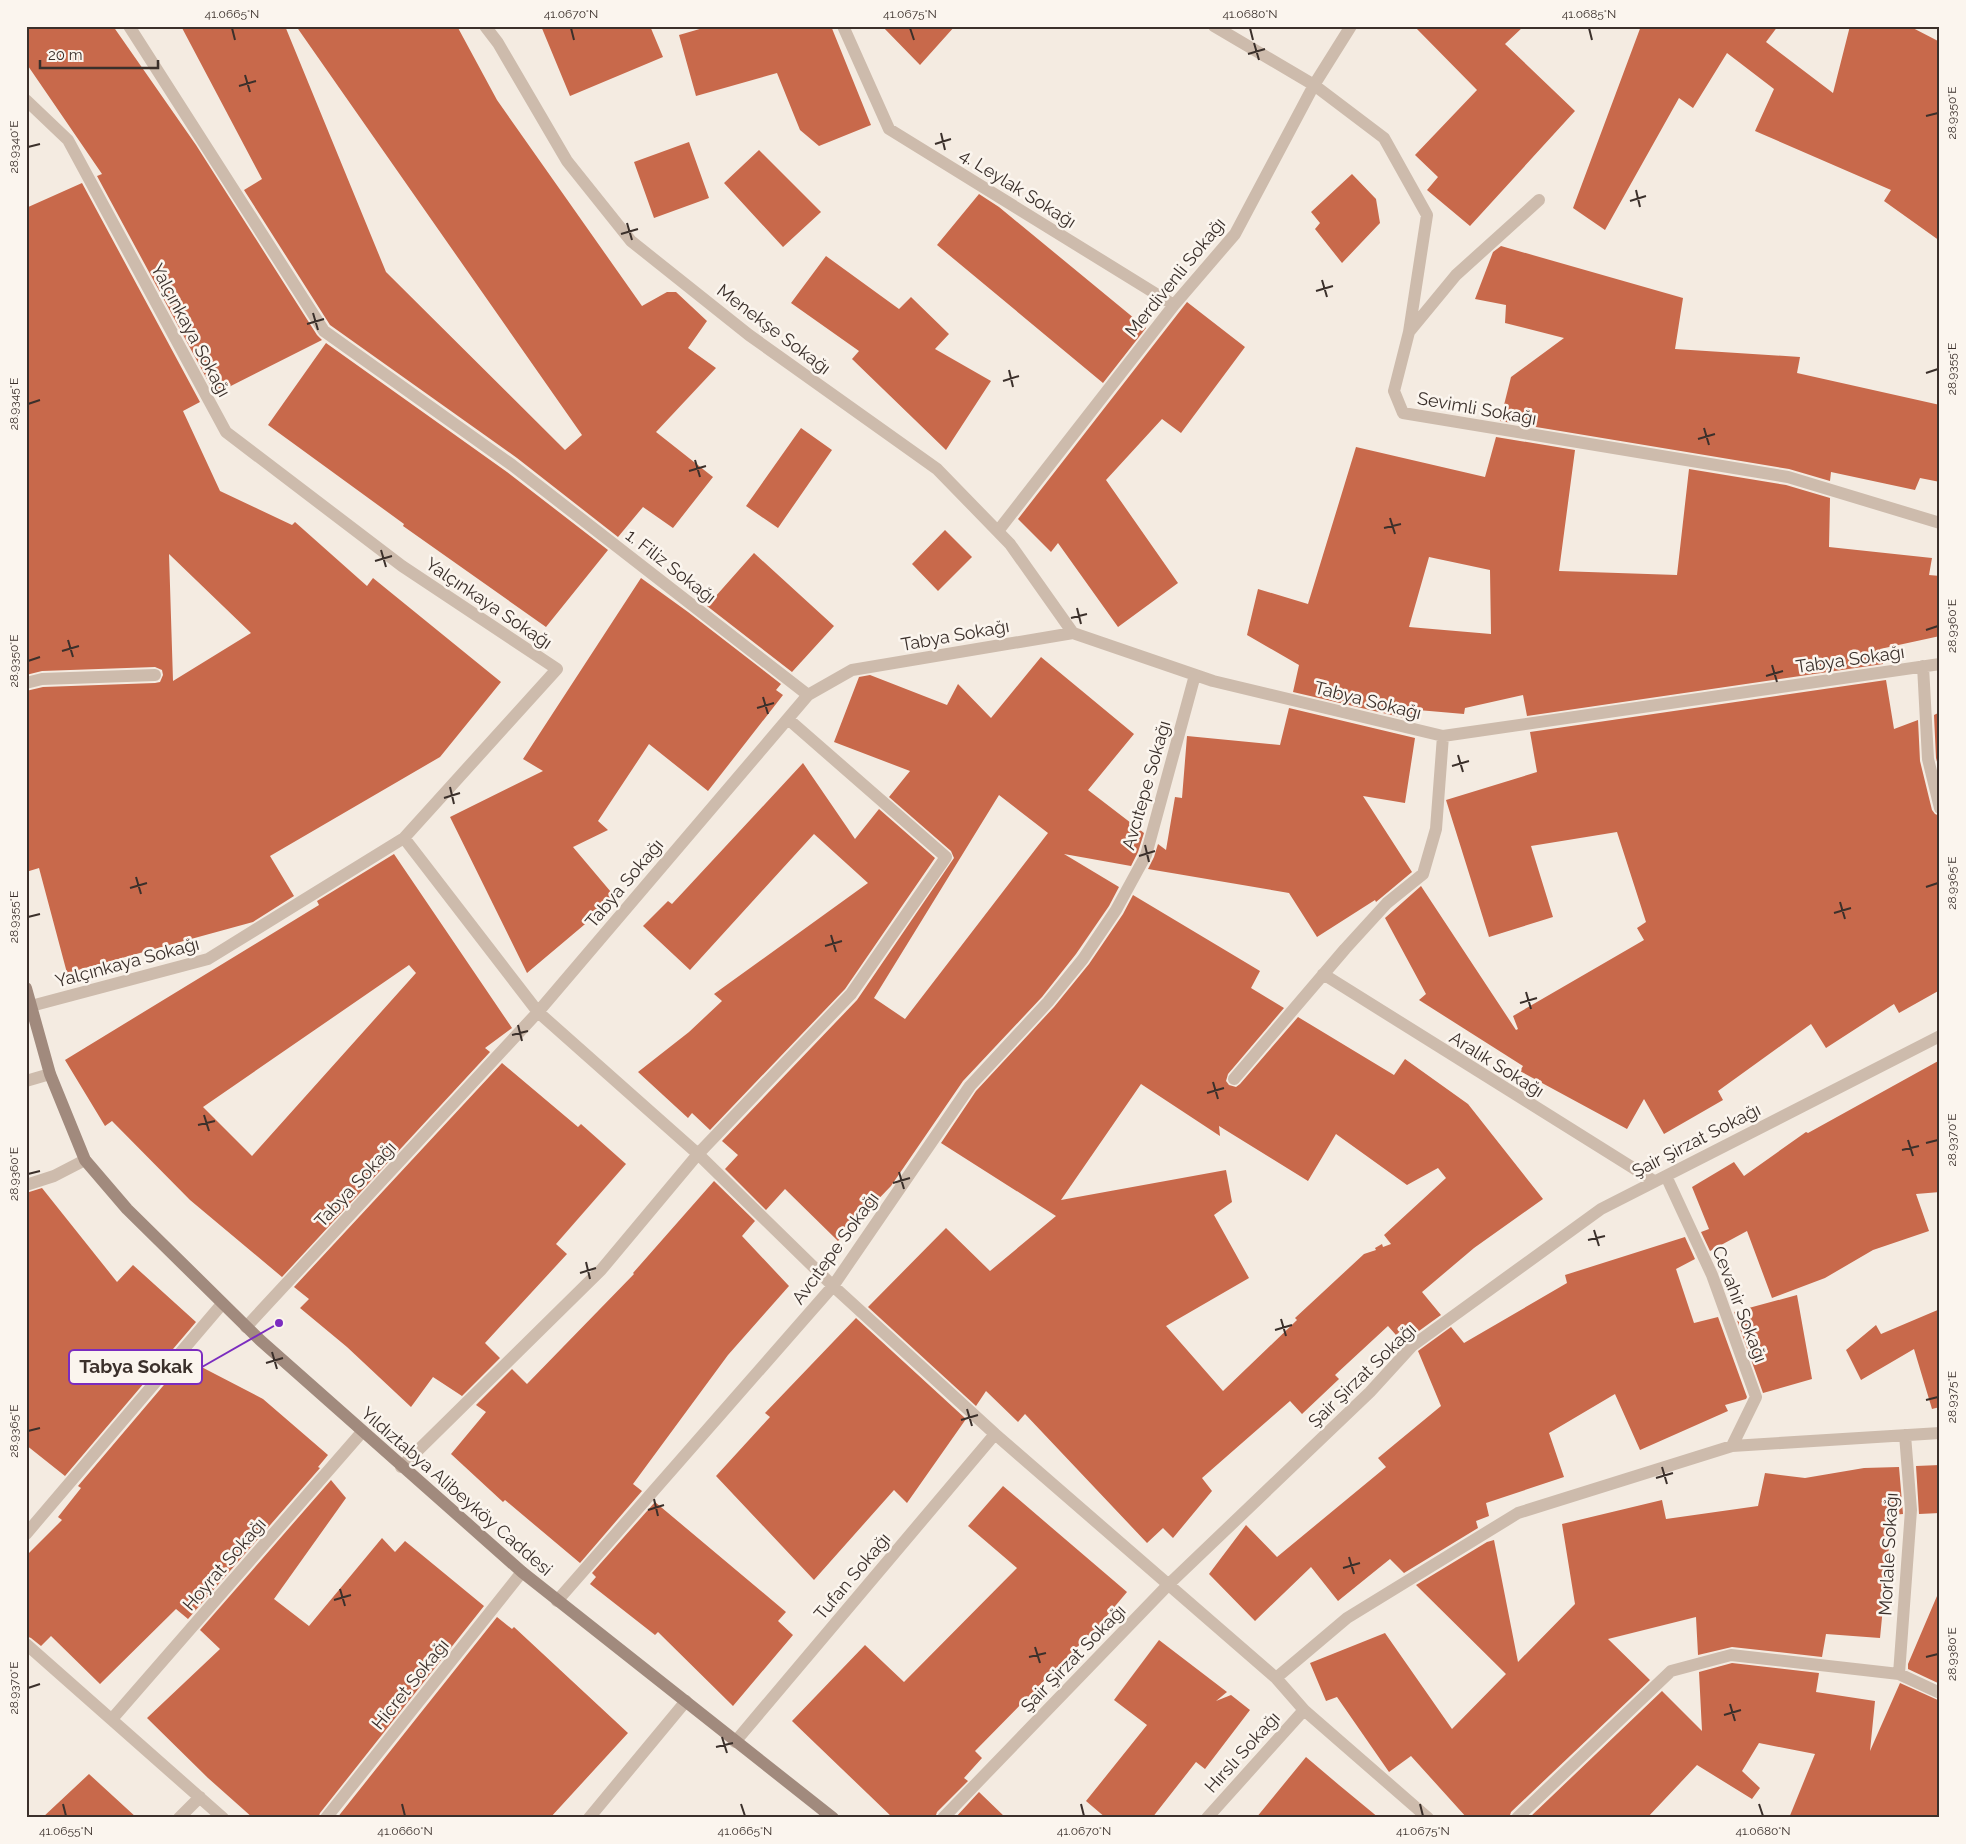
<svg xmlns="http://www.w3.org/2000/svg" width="1966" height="1844" viewBox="0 0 1966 1844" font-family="Raleway,sans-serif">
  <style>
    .building { fill: #c8694b; fill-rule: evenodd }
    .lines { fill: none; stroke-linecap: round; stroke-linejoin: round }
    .minor { stroke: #cdbbac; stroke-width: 12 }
    .secondary { stroke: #a18a7d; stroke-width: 12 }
    .ticks { fill: none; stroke: #3b302b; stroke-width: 2 }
    .labels { text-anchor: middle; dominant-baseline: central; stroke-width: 5; stroke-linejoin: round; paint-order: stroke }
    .street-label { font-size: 18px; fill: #3b302b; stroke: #fbf5ee }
    .leader { fill: none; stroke: #7b2cbf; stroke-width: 2 }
    .callout-dot { fill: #7b2cbf; stroke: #fbf5ee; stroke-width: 2 }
    .callout { fill: #fbf5ee; stroke: #7b2cbf; stroke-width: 2 }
    .callout-label { font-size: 19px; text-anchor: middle; font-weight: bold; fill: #3b302b }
    .neatline { fill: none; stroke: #3b302b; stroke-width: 2 }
    .ticks-label { font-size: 12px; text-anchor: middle; fill: #3b302b }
  </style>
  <rect width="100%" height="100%" fill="#f4ebe1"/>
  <!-- building -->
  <path class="building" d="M 26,26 L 113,26 L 196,145 L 317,335 L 322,340 L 215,394 L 97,176 L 102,174 L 26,63 Z
    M 181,26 L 285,26 L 386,272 L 565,450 L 582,435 L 296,26 L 457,26 L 497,100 L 642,306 L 667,292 L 676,292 L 707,321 L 688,348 L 716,368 L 656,432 L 713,477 L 673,528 L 643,507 L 618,537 L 517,458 L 330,325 L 244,190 L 262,179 Z
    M 541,26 L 650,26 L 663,57 L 570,96 Z
    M 710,26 L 831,26 L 871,125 L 819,146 L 800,130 L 777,73 L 696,96 L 679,35 Z
    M 882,26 L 955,26 L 920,65 Z
    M 1414,26 L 1524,26 L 1505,44 L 1575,111 L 1470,226 L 1427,190 L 1438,177 L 1415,155 L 1477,90 Z
    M 1641,26 L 1778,26 L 1766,42 L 1833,93 L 1850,26 L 1909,26 L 1940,42 L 1940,241 L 1884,201 L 1891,190 L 1755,131 L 1774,89 L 1727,53 L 1693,108 L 1679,98 L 1605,230 L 1573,208 Z
    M 689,142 L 709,198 L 654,218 L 634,162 Z
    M 759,150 L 821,212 L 783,247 L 724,183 Z
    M 1352,174 L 1376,199 L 1380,223 L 1342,263 L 1315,229 L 1320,223 L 1311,212 Z
    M 82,183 L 200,402 L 183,411 L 220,491 L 292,525 L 295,522 L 367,586 L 373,578 L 501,682 L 440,757 L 270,856 L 294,896 L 253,922 L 67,973 L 39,868 L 26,872 L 26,691 L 43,687 L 155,683 L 160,682 L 163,675 L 162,670 L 155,667 L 42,671 L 26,675 L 26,208 ZM 169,554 L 251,633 L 173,681 Z
    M 979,194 L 999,207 L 1146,328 L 1103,383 L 937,245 Z
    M 1501,246 L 1683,298 L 1675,349 L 1800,357 L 1797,373 L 1940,405 L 1940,482 L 1920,478 L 1915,490 L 1831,472 L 1830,481 L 1789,469 L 1500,421 L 1511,377 L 1564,338 L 1505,323 L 1506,305 L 1475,299 L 1493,252 Z
    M 826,256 L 899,309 L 911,297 L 949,334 L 935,349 L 991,381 L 946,450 L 852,359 L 859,351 L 791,303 Z
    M 1187,302 L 1245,347 L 1181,433 L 1162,419 L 1106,480 L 1178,583 L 1118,627 L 1058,543 L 1051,552 L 1018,519 Z
    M 326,343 L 507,472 L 608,550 L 546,627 L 403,526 L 404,524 L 268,425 Z
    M 801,428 L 832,450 L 778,528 L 746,506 Z
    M 1496,437 L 1575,450 L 1559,571 L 1677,575 L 1689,469 L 1786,485 L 1830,498 L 1829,547 L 1932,558 L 1929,575 L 1940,576 L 1940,636 L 1880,649 L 1883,664 L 1527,716 L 1523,695 L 1465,708 L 1464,714 L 1418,710 L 1417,721 L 1293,692 L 1299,665 L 1247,635 L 1258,589 L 1308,604 L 1356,447 L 1485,477 ZM 1429,557 L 1490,570 L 1491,634 L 1409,627 Z
    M 945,530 L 972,557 L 938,591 L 912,564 Z
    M 754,553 L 834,626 L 792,672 L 707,606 Z
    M 641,578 L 688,612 L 781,684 L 776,690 L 783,695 L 708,791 L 649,744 L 598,821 L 608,830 L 573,847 L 616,898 L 527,973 L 450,817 L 543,771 L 523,759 Z
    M 1041,657 L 1134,734 L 1088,790 L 1144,833 L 1138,852 L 1131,866 L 1064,854 L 1119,887 L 1109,906 L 1076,954 L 1042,997 L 963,1081 L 891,1186 L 838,1241 L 785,1189 L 766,1210 L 725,1169 L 738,1155 L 722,1141 L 857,1000 L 954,858 L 951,851 L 889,797 L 910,771 L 834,742 L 859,677 L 870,675 L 947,705 L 958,684 L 991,718 ZM 999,795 L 1048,833 L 905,1019 L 874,998 Z
    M 1886,680 L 1894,729 L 1918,720 L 1920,761 L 1932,810 L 1935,814 L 1940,816 L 1940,990 L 1899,1013 L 1894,1004 L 1826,1048 L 1811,1024 L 1718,1091 L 1723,1100 L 1664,1134 L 1644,1099 L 1627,1129 L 1520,1071 L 1523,1066 L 1419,1000 L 1426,994 L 1385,918 L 1421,886 L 1516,1030 L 1518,1029 L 1513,1016 L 1644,940 L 1637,928 L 1646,922 L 1617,832 L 1531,846 L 1553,917 L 1489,937 L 1446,800 L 1537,772 L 1530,732 Z
    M 1289,708 L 1415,738 L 1405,803 L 1363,796 L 1412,872 L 1376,902 L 1375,900 L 1317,937 L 1289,893 L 1148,869 L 1154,857 L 1158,844 L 1166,850 L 1175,797 L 1182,798 L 1187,736 L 1280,745 Z
    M 1940,712 L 1940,773 L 1936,758 L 1934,715 Z
    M 803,763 L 855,839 L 879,809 L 935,858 L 845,989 L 710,1130 L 692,1113 L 688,1118 L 638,1072 L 689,1032 L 722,1001 L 714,994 L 868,883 L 814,834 L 690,970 L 643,926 L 668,901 L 672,904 Z
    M 394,854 L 512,1028 L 485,1048 L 490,1052 L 282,1277 L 190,1200 L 112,1121 L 105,1126 L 65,1060 L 319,905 L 317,901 ZM 409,965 L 416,973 L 252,1156 L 203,1107 Z
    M 1133,895 L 1260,971 L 1251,988 L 1284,1008 L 1228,1074 L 1226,1081 L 1229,1085 L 1236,1087 L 1240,1084 L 1298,1017 L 1394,1075 L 1405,1059 L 1468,1104 L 1543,1199 L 1474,1248 L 1422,1292 L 1441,1315 L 1412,1336 L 1407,1325 L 1396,1335 L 1388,1326 L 1335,1375 L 1339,1379 L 1302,1414 L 1290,1401 L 1202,1478 L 1212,1491 L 1173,1538 L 1163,1528 L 1147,1543 L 1025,1414 L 1018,1422 L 986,1391 L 976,1406 L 868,1307 L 946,1228 L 990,1271 L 1056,1216 L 941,1143 L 976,1091 L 1054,1007 L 1089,964 L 1123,914 ZM 1141,1084 L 1220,1136 L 1219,1126 L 1308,1181 L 1336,1134 L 1407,1185 L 1438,1168 L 1446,1178 L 1384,1235 L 1391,1244 L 1383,1247 L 1382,1244 L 1375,1248 L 1376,1250 L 1364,1254 L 1295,1318 L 1297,1320 L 1223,1391 L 1166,1326 L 1249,1278 L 1214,1215 L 1232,1202 L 1226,1170 L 1061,1200 Z
    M 1940,1060 L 1940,1192 L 1916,1194 L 1929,1231 L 1873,1250 L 1825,1278 L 1772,1298 L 1747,1231 L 1710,1251 L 1701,1232 L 1709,1229 L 1692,1187 L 1734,1162 L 1744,1176 L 1806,1132 L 1808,1133 Z
    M 502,1063 L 578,1127 L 581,1124 L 626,1164 L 556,1244 L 567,1254 L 485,1343 L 500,1358 L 462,1396 L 433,1377 L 411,1407 L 347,1347 L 300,1308 L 309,1299 L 294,1287 Z
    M 714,1181 L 755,1221 L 742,1236 L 789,1286 L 728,1355 L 633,1484 L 642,1491 L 580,1563 L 505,1500 L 503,1502 L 451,1454 L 486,1412 L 476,1405 L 512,1369 L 527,1384 L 634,1274 L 633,1273 Z
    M 42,1188 L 117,1282 L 133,1265 L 196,1322 L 65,1476 L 26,1445 L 26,1193 Z
    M 1685,1237 L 1695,1259 L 1676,1269 L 1694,1323 L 1718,1317 L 1747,1397 L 1746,1399 L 1725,1405 L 1728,1411 L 1640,1450 L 1615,1394 L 1549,1433 L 1564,1477 L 1486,1503 L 1489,1516 L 1476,1521 L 1478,1528 L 1404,1573 L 1390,1559 L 1338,1601 L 1311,1567 L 1255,1621 L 1209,1574 L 1246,1525 L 1277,1557 L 1386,1467 L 1378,1458 L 1441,1406 L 1418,1351 L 1451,1327 L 1464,1343 L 1567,1283 L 1565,1275 Z
    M 1797,1295 L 1812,1379 L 1763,1393 L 1734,1312 Z
    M 1940,1309 L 1940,1407 L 1932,1409 L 1914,1349 L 1861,1380 L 1846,1350 L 1876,1325 L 1881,1334 Z
    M 856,1318 L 966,1419 L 907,1503 L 894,1490 L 814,1580 L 716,1476 L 770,1417 L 765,1413 Z
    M 186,1359 L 263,1399 L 328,1455 L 318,1467 L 320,1468 L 188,1619 L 176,1609 L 100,1684 L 51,1636 L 41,1646 L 31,1638 L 26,1636 L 26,1556 L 62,1520 L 58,1517 L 81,1488 L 78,1486 Z
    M 1940,1465 L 1940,1513 L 1919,1514 L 1916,1466 Z
    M 1899,1467 L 1903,1514 L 1892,1515 L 1880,1638 L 1826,1634 L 1822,1657 L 1732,1647 L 1698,1655 L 1696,1617 L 1608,1639 L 1650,1680 L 1511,1812 L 1509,1818 L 1467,1818 L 1411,1756 L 1389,1772 L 1337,1697 L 1326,1701 L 1310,1663 L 1385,1633 L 1452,1729 L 1506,1674 L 1416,1585 L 1487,1542 L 1494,1540 L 1518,1662 L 1575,1604 L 1562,1524 L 1662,1500 L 1666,1519 L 1758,1506 L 1765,1473 L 1805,1478 L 1864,1468 Z
    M 331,1480 L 346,1498 L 274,1599 L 309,1626 L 382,1538 L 395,1552 L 405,1541 L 484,1606 L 320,1813 L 318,1818 L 253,1818 L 208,1778 L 147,1718 L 220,1649 L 200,1630 Z
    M 1003,1486 L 1127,1592 L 1100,1624 L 975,1751 L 982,1758 L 964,1778 L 968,1781 L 937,1812 L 935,1818 L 893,1818 L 792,1721 L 865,1645 L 904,1682 L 1017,1568 L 968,1526 Z
    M 655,1502 L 786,1612 L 778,1621 L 793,1635 L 733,1706 L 658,1632 L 655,1635 L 590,1584 L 596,1577 L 592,1573 Z
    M 1940,1589 L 1940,1684 L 1908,1669 L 1908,1664 Z
    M 497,1617 L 512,1629 L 514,1627 L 628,1733 L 550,1818 L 337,1818 Z
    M 1159,1640 L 1227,1692 L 1216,1701 L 1231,1695 L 1250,1710 L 1205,1769 L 1196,1762 L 1152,1818 L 1106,1818 L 1086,1801 L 1147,1725 L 1114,1700 Z
    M 1732,1663 L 1819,1673 L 1816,1692 L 1875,1701 L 1870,1751 L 1900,1683 L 1940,1701 L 1940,1818 L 1789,1818 L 1815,1754 L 1759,1743 L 1742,1771 L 1760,1788 L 1752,1799 L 1697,1765 L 1647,1818 L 1529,1818 L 1662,1691 L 1702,1731 L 1699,1672 Z
    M 1306,1757 L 1339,1785 L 1379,1818 L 1256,1818 Z
    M 89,1774 L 137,1818 L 42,1818 Z
    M 979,1792 L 1006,1818 L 955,1818 Z"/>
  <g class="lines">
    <!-- minor -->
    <path class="minor" d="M 129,26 L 324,331 L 512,465 L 808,695
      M 485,26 L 498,43 L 567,161 L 631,241 L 749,335 L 937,469 L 1010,544 L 1073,633
      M 843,26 L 889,129 L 1174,305
      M 1214,26 L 1314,85 L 1384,138 L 1427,215 L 1409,332 L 1394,391 L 1403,413 L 1788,477 L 1940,523
      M 26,100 L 68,140 L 226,432 L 402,566 L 557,669 L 404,838 L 208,959 L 31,1006
      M 1409,332 L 1456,275 L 1539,200
      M 998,531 L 1174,305 L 1235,234 L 1314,85 L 1351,26
      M 1923,666 L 1928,759 L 1940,808
      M 26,683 L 42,679 L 155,675
      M 788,719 L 946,857 L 851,994 L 698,1154 L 833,1286 L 995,1434 L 1276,1678 L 1304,1710 L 1428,1818
      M 1323,974 L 1654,1181
      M 1234,1079 L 1345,949 L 1387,903 L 1423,874 L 1436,829 L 1443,736
      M 26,1081 L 50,1074
      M 1666,1176 L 1712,1275 L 1756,1397 L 1732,1446
      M 26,1185 L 54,1176 L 85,1160
      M 246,1327 L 538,1012 L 808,695 L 852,670 L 1073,633 L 1213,681 L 1443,736 L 1940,664
      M 401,1467 L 601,1270 L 698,1154 L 538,1012 L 404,838
      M 26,1534 L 222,1304
      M 557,1601 L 833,1286 L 970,1086 L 1048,1002 L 1083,959 L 1116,910 L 1146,855 L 1195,675
      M 26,1644 L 223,1818
      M 1899,1674 L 1911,1510 L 1905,1435
      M 1276,1678 L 1347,1618 L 1518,1513 L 1732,1446 L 1940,1433
      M 112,1719 L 362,1432
      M 735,1742 L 995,1434
      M 179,1818 L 200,1797
      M 326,1818 L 522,1572
      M 589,1818 L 686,1701
      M 943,1818 L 1168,1585 L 1370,1392 L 1412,1346 L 1601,1209 L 1940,1036
      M 1207,1818 L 1304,1710
      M 1517,1818 L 1671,1671 L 1731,1655 L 1899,1674 L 1940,1693"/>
    <!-- secondary -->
    <path class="secondary" d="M 26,988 L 50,1074 L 85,1160 L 127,1209 L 260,1340 L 522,1572 L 833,1818"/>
  </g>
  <!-- ticks -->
  <path class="ticks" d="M 232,28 L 235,40M 571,28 L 574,40M 910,28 L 914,40M 1250,28 L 1253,40M 1589,28 L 1592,40M 1254,43 L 1259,60M 1248,54 L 1265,49M 245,75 L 250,92M 239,86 L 256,81M 1926,116 L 1938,113M 941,133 L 945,150M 935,144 L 951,139M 28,147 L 40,144M 1636,190 L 1640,207M 1630,201 L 1646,196M 627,223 L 632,240M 621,234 L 638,229M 1322,280 L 1327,297M 1316,291 L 1333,286M 313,313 L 318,330M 307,324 L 324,319M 1009,370 L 1013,387M 1926,373 L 1938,369M 1003,381 L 1019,376M 28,404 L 40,400M 1704,428 L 1709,445M 1698,439 L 1715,434M 695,460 L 700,477M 689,471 L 706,466M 1390,518 L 1395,534M 1384,528 L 1401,524M 381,550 L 386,567M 375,561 L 392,556M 1077,608 L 1081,624M 1071,618 L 1087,614M 1926,630 L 1938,626M 68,640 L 73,657M 62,651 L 79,646M 28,661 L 40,657M 1772,665 L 1777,682M 1766,676 L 1783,671M 763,697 L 768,714M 757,708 L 774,703M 1458,755 L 1463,772M 1452,766 L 1469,761M 450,787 L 454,804M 444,798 L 460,793M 1145,845 L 1149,862M 1139,856 L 1155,851M 136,877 L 141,894M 1926,887 L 1938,883M 130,888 L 147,883M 1840,902 L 1845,919M 1834,913 L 1851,908M 28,917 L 40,914M 831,935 L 836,952M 825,946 L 842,941M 1526,992 L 1531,1009M 1520,1003 L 1537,998M 518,1025 L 522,1041M 512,1035 L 528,1031M 1213,1082 L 1218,1099M 1207,1093 L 1224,1088M 204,1115 L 209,1131M 198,1125 L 215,1121M 1908,1140 L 1913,1156M 1926,1143 L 1938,1140M 1902,1150 L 1919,1146M 899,1172 L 904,1189M 28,1174 L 40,1171M 893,1183 L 910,1178M 1594,1230 L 1599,1246M 1588,1240 L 1605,1236M 586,1262 L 590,1279M 580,1273 L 596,1268M 1281,1319 L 1286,1336M 1275,1330 L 1292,1325M 272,1352 L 277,1369M 266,1363 L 283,1358M 1926,1400 L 1938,1397M 967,1409 L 972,1426M 961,1420 L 978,1415M 28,1431 L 40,1428M 1662,1467 L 1667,1484M 1656,1478 L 1673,1473M 654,1499 L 658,1516M 648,1510 L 664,1505M 1349,1557 L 1354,1574M 1343,1568 L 1360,1563M 340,1589 L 345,1606M 334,1600 L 351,1595M 1035,1647 L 1040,1663M 1029,1657 L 1046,1653M 1926,1657 L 1938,1654M 28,1688 L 40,1684M 1730,1704 L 1735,1721M 1724,1715 L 1741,1710M 722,1737 L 727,1753M 716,1747 L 733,1743M 63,1804 L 66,1816M 402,1804 L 405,1816M 741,1804 L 745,1816M 1081,1804 L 1084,1816M 1420,1804 L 1423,1816M 1759,1804 L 1763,1816"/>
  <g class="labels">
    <!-- street labels -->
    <g class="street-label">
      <text transform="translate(1018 188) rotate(32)">4. Leylak Sokağı</text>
      <text transform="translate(1175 277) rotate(-51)">Merdivenli Sokağı</text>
      <text transform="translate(774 329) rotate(37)">Menekşe Sokağı</text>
      <text transform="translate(191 330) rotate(62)">Yalçınkaya Sokağı</text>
      <text transform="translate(1477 408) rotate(10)">Sevimli Sokağı</text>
      <text transform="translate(671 566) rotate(38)">1. Filiz Sokağı</text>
      <text transform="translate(489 603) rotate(34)">Yalçınkaya Sokağı</text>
      <text transform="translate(955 635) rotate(-10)">Tabya Sokağı</text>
      <text transform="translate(1850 659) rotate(-8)">Tabya Sokağı</text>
      <text transform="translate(1368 700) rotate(14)">Tabya Sokağı</text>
      <text transform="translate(1146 785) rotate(-74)">Avcıtepe Sokağı</text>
      <text transform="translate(624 883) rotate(-50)">Tabya Sokağı</text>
      <text transform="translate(127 962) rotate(-15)">Yalçınkaya Sokağı</text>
      <text transform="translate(1497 1064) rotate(32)">Aralık Sokağı</text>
      <text transform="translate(1696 1140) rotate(-27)">Şair Şirzat Sokağı</text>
      <text transform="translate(355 1184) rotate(-47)">Tabya Sokağı</text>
      <text transform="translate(835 1248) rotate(-54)">Avcıtepe Sokağı</text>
      <text transform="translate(1740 1304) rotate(69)">Cevahir Sokağı</text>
      <text transform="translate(1362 1375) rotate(-44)">Şair Şirzat Sokağı</text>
      <text transform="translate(457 1491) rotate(41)">Yıldıztabya Alibeyköy Caddesi</text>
      <text transform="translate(1888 1554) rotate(-87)">Morlale Sokağı</text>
      <text transform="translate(224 1564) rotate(-49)">Hoyrat Sokağı</text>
      <text transform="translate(852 1576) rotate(-50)">Tufan Sokağı</text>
      <text transform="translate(1073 1658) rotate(-46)">Şair Şirzat Sokağı</text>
      <text transform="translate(410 1684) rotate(-51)">Hicret Sokağı</text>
      <text transform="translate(1242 1752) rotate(-48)">Hırslı Sokağı</text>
    </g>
  </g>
  <!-- callouts -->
  <path class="leader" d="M279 1323L202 1367"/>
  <circle class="callout-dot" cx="279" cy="1323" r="5"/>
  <rect class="callout" x="69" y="1350" width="133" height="34" rx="5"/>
  <g class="callout-label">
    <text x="136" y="1373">Tabya Sokak</text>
  </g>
  <!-- border -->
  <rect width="1966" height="1844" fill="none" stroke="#fbf5ee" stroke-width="55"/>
  <!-- scale -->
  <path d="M40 60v8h118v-8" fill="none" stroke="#3b302b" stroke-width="2.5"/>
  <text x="48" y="60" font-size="15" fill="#3b302b" stroke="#fbf5ee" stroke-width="4" paint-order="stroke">20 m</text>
  <rect x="28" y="28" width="1910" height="1788" class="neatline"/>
  <g class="ticks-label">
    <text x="232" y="18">41.0665°N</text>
    <text x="571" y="18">41.0670°N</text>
    <text x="910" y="18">41.0675°N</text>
    <text x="1250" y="18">41.0680°N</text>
    <text x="1589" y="18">41.0685°N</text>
    <text transform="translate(1952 113) rotate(-90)" y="4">28.9350°E</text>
    <text transform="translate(14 147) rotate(-90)" y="4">28.9340°E</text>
    <text transform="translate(1952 369) rotate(-90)" y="4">28.9355°E</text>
    <text transform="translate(14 404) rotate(-90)" y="4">28.9345°E</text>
    <text transform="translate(1952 626) rotate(-90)" y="4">28.9360°E</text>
    <text transform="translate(14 661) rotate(-90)" y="4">28.9350°E</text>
    <text transform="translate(1952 883) rotate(-90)" y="4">28.9365°E</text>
    <text transform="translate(14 917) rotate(-90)" y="4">28.9355°E</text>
    <text transform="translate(1952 1140) rotate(-90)" y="4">28.9370°E</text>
    <text transform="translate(14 1174) rotate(-90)" y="4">28.9360°E</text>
    <text transform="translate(1952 1397) rotate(-90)" y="4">28.9375°E</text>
    <text transform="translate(14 1431) rotate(-90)" y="4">28.9365°E</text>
    <text transform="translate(1952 1654) rotate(-90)" y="4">28.9380°E</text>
    <text transform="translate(14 1688) rotate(-90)" y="4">28.9370°E</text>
    <text x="66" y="1835">41.0655°N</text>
    <text x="405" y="1835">41.0660°N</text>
    <text x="745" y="1835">41.0665°N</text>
    <text x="1084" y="1835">41.0670°N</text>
    <text x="1423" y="1835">41.0675°N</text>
    <text x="1763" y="1835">41.0680°N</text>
  </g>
</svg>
